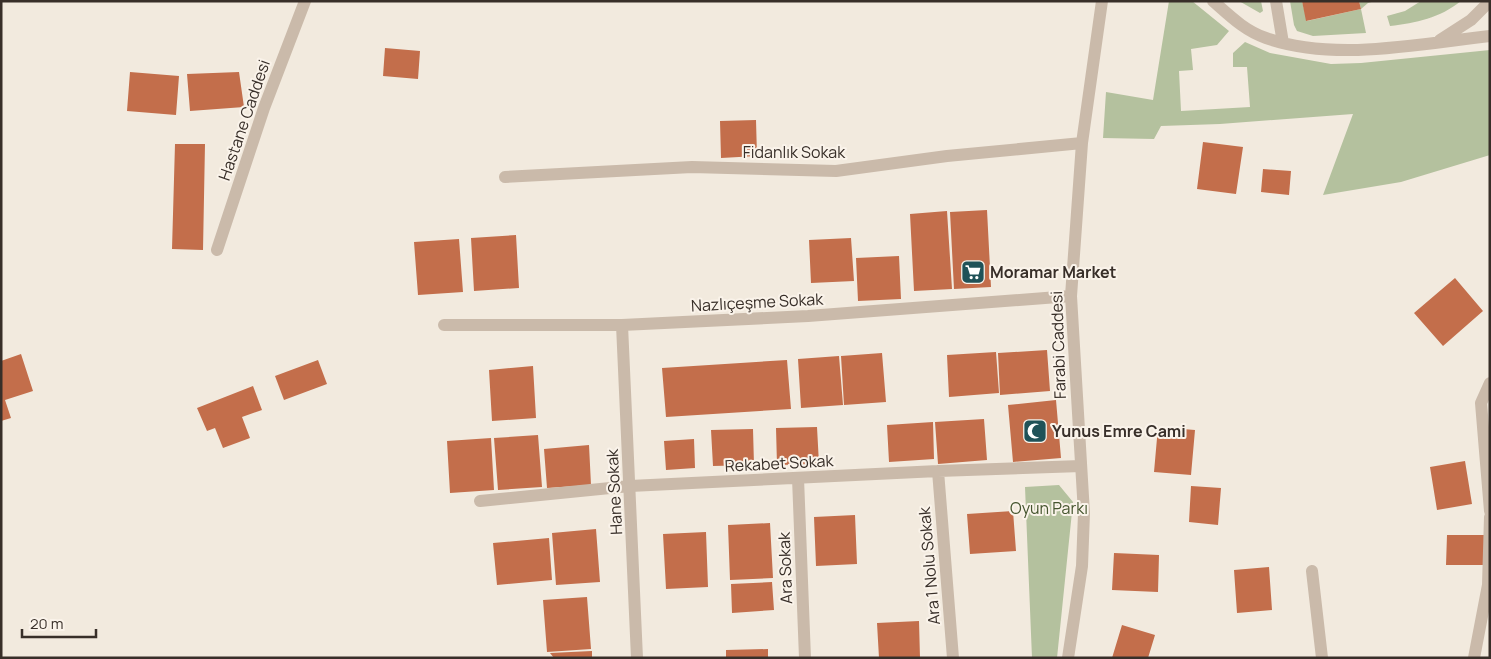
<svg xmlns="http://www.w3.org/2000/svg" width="1491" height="659" viewBox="0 0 1491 659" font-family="Manrope,sans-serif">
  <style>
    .green { fill: #b4c19e }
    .building { fill: #c36e4b }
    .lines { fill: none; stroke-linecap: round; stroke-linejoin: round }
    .minor { stroke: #cabaaa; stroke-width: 12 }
    .labels { text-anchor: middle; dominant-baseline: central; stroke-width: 4; stroke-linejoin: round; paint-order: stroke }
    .street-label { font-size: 16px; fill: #382f29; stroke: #faf3ea }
    .poi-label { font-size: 16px; font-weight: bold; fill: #382f29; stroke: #faf3ea; text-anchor: start }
    .park-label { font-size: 16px; fill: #45552e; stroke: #faf3ea }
  </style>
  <rect width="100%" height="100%" fill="#f2eade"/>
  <!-- green -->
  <path class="green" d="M 1169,1 L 1192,1 L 1229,31 L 1217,45 L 1191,49 L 1193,70 L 1179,71 L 1181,111 L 1250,107 L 1247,67 L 1233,67 L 1233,53 L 1245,42 L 1270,53 L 1331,64 L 1361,63 L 1490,50 L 1490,155 L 1401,182 L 1323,195 L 1353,114 L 1220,124 L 1161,126 L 1154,139 L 1103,138 L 1106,92 L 1153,100 Z
    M 1239,1 L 1261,1 L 1263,11 L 1260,13 Z
    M 1290,1 L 1302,1 L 1307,21 L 1361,9 L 1359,1 L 1375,1 L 1368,3 L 1361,9 L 1366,33 L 1313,36 L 1297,31 L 1294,25 Z
    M 1421,1 L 1461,1 C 1440,18 1416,23 1390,26 L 1387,16 L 1405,11 Z
    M 1059,485 L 1073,502 L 1057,658 L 1032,658 L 1025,487 Z"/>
  <!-- building -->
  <path class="building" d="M 1302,1 L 1359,1 L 1361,9 L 1306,21 Z
    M 385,48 L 420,51 L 418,79 L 383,76 Z
    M 130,72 L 179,76 L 176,115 L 127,111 Z
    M 239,72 L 244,107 L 190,111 L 187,74 Z
    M 756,120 L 757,156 L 721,158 L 720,121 Z
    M 1203,142 L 1243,147 L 1236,194 L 1197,189 Z
    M 175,144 L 205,144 L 203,250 L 172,249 Z
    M 1263,169 L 1291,171 L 1289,195 L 1261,192 Z
    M 987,210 L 991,287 L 954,289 L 950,212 Z
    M 947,211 L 952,289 L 914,291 L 910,214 Z
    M 516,235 L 519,288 L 474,291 L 471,238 Z
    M 851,238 L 854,281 L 811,283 L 809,240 Z
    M 459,239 L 463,292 L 418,295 L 414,242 Z
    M 899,256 L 901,299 L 858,301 L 856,258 Z
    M 1455,278 L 1483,311 L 1443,346 L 1414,313 Z
    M 1047,350 L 1050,391 L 1000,395 L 998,353 Z
    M 996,352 L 999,393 L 949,397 L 947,355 Z
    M 882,353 L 886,402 L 844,405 L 841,356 Z
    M 21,354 L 33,391 L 5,400 L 11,418 L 1,421 L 1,361 Z
    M 839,356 L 843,405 L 801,408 L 798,359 Z
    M 318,360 L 327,384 L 284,400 L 275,376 Z
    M 787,360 L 791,409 L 666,417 L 662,368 Z
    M 533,366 L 536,418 L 492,421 L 489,370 Z
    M 253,386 L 262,410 L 242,417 L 250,438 L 223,448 L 215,428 L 207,431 L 197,408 Z
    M 1056,400 L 1061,458 L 1013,462 L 1008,405 Z
    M 984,419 L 987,460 L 938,464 L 935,422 Z
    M 933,422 L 934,459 L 889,462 L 887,425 Z
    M 817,427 L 819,464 L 777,465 L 776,428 Z
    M 1158,427 L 1195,430 L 1191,475 L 1154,472 Z
    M 753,429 L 754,465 L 713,466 L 711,430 Z
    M 538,435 L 542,487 L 498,490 L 494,438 Z
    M 491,438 L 494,490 L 450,493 L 447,441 Z
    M 694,439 L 695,468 L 666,470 L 664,441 Z
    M 589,445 L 591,485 L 547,488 L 544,449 Z
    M 1465,461 L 1472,504 L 1437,510 L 1430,467 Z
    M 1191,486 L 1221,488 L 1218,525 L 1189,522 Z
    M 1013,511 L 1016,551 L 970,554 L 967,514 Z
    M 855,515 L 857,564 L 816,566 L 814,517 Z
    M 770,523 L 773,578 L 730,580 L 728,525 Z
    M 596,529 L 600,582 L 556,585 L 552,533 Z
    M 706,532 L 708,587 L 666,589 L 663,534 Z
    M 1447,535 L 1484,535 L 1484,565 L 1446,565 Z
    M 549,538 L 552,580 L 497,585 L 493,543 Z
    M 1114,553 L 1159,555 L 1158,592 L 1112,590 Z
    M 1269,567 L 1272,610 L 1237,613 L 1234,570 Z
    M 772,582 L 774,610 L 732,613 L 731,584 Z
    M 587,597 L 591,649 L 547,652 L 543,600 Z
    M 919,621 L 920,658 L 879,658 L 877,623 Z
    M 1122,625 L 1155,635 L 1148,658 L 1112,658 Z
    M 768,649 L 768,658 L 726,658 L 726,650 Z
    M 592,651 L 592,658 L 554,658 L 550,653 Z"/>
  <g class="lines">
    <!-- minor -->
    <path class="minor" d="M 1213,1 C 1230,16 1245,31 1266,38 C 1334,62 1420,44 1490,36
      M 1276,1 L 1283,43
      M 1440,40 L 1471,20 L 1490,1
      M 505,177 L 692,167 L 836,171 L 947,156 L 1082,143
      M 217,250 L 264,108 L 305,1
      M 444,325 L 622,325 L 808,316 L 1071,296
      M 622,325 L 637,658
      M 1490,383 L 1481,403 L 1490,511
      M 938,471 L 953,658
      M 798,478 L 805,658
      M 480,501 L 630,486 L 938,471 L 1081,466
      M 1312,571 L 1322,658
      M 1068,658 L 1082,566 L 1084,513 L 1071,296 L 1082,143 L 1102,1
      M 1474,658 L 1488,585 L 1490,517"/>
  </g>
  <!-- icons -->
  <defs>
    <g id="supermarket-square" transform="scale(1.25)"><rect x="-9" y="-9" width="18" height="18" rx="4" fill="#205258" stroke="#faf3ea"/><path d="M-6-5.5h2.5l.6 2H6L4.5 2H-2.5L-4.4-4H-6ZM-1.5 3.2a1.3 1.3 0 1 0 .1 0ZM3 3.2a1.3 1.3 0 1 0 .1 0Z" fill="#fff"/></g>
    <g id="mosque-square" transform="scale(1.25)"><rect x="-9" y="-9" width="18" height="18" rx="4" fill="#205258" stroke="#faf3ea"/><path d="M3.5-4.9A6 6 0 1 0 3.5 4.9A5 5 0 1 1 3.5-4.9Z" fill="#fff"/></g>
  </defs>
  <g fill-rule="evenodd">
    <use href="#supermarket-square" x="973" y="272"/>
    <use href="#mosque-square" x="1035" y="431"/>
  </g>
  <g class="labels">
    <!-- street labels -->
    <g class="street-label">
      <text transform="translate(244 120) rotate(-71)">Hastane Caddesi</text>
      <text x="794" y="152">Fidanlık Sokak</text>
      <text transform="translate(757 302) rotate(-3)">Nazlıçeşme Sokak</text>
      <text transform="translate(1058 345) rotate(-92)">Farabi Caddesi</text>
      <text transform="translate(779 463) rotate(-3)">Rekabet Sokak</text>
      <text transform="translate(614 492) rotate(-93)">Hane Sokak</text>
      <text transform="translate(929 566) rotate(-95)">Ara 1 Nolu Sokak</text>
      <text transform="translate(785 568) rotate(-92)">Ara Sokak</text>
    </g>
    <!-- poi labels -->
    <g class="poi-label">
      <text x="990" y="272">Moramar Market</text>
      <text x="1052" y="431">Yunus Emre Cami</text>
    </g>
    <!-- park labels -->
    <g class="park-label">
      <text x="1049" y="508">Oyun Parkı</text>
    </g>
  </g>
  <!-- border -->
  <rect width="1491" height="659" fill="none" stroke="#382f29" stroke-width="5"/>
  <!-- scale -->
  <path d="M22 629v8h74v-8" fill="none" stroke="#382f29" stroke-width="2.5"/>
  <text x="30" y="629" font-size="15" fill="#382f29" stroke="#faf3ea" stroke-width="4" paint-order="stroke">20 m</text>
</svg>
